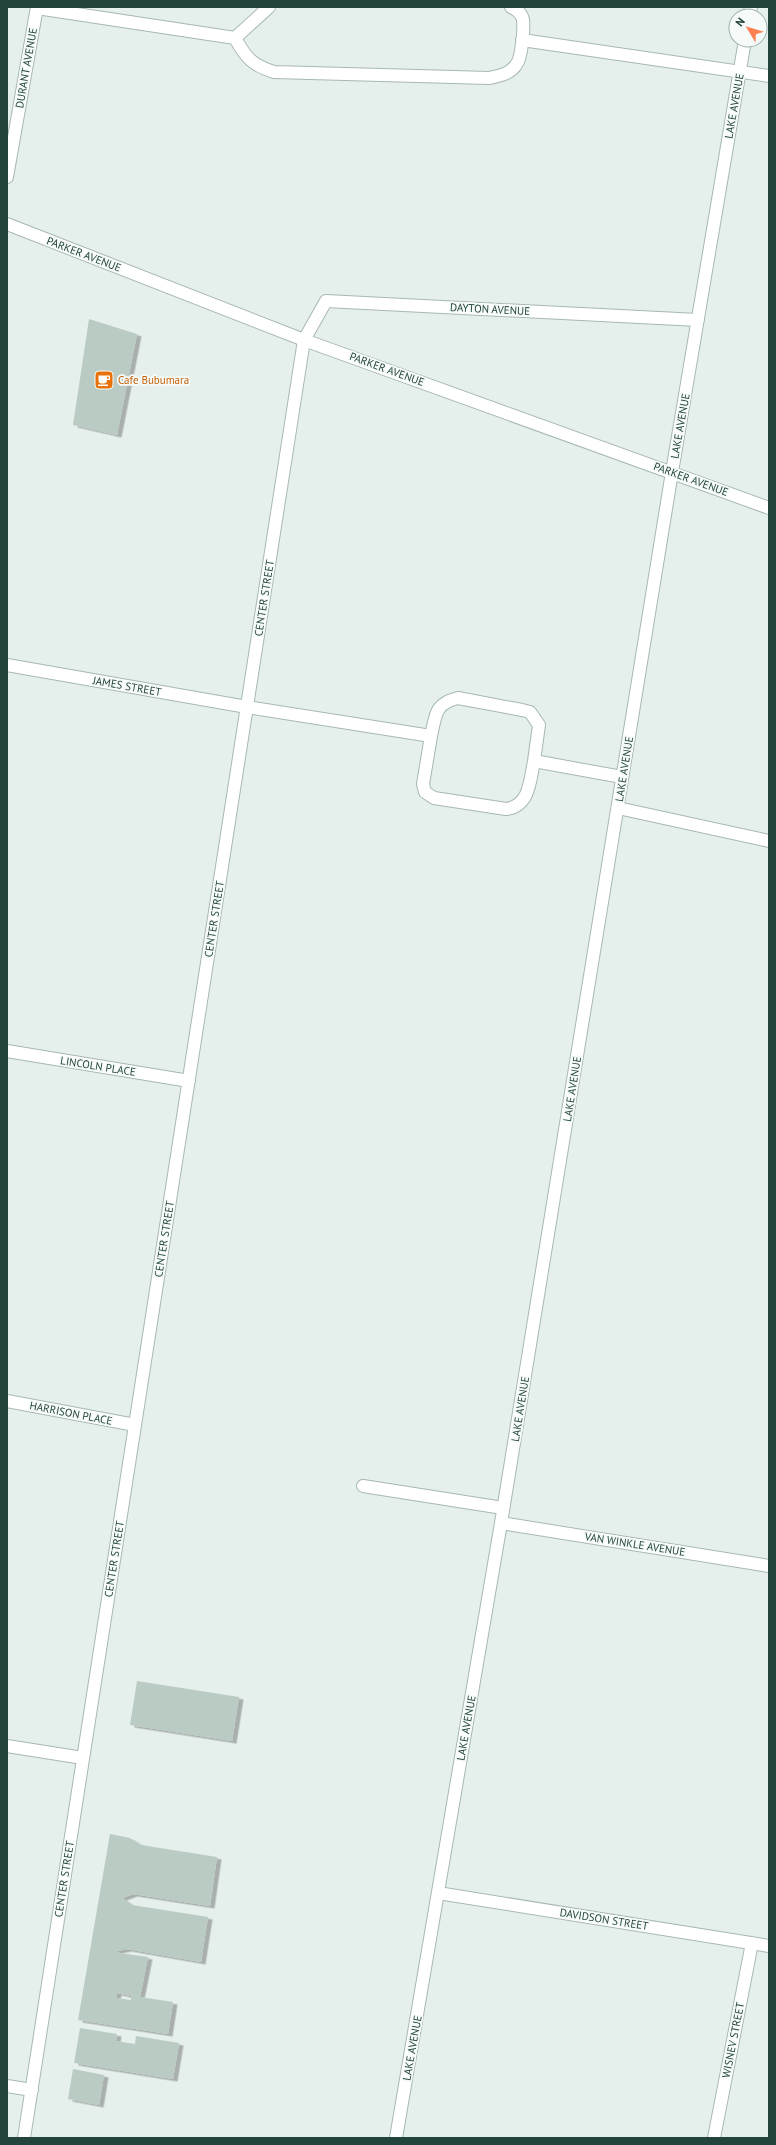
<svg xmlns="http://www.w3.org/2000/svg" width="776" height="2145" viewBox="0 0 776 2145" font-family="'PT Sans',sans-serif">
  <style>
    .building { fill: #bacbc4; fill-rule: evenodd; filter: url(#shadow) }
    .lines { fill: none; stroke-linecap: round; stroke-linejoin: round }
    .service-casing { stroke: #a7b8b3; stroke-width: 14 }
    .minor-casing { stroke: #a7b8b3; stroke-width: 14 }
    .tertiary-casing { stroke: #a7b8b3; stroke-width: 14 }
    .service { stroke: #fff; stroke-width: 12 }
    .minor { stroke: #fff; stroke-width: 12 }
    .tertiary { stroke: #fff; stroke-width: 12 }
    .labels { text-anchor: middle; dominant-baseline: central; stroke-width: 3.5; stroke-linejoin: round; paint-order: stroke }
    .street-label { font-size: 11px; fill: #22443b; stroke: #f6fbf9 }
    .food-label { font-size: 11px; fill: #c56008; stroke: #f6fbf9; text-anchor: start }
  </style>
  <defs>
    <filter id="shadow"><feDropShadow dx="4.5" dy="2.5" stdDeviation="0" flood-color="#0004"/></filter>
  </defs>
  <rect width="100%" height="100%" fill="#e5efeb"/>
  <!-- building -->
  <path class="building" d="M 89,319 L 137,334 L 117,435 L 73,425 Z
    M 137,1681 L 239,1697 L 232,1741 L 130,1725 Z
    M 110,1834 L 130,1838 L 141,1845 L 217,1857 L 210,1906 L 133,1894 L 122,1898 L 132,1905 L 208,1917 L 201,1962 L 127,1949 L 113,1952 L 148,1957 L 140,1997 L 173,2002 L 168,2034 L 78,2020 ZM 117,1993 L 131,1996 L 131,2000 L 116,1998 Z
    M 80,2028 L 117,2034 L 116,2041 L 135,2044 L 136,2036 L 179,2043 L 173,2079 L 74,2063 Z
    M 73,2069 L 104,2075 L 99,2105 L 68,2099 Z"/>
  <g class="lines">
    <!-- service casing -->
    <g class="service-casing">
      <path id="service" d="M 37,8 L 235,38
        M 235,38 C 246,58 252,65 274,72 L 489,78 C 499,76 510,74 516,65 C 522,58 524,29 523,20 C 522,13 517,10 511,7
        M 235,38 L 269,7
        M 522,40 L 769,76
        M 247,707 L 431,736 L 423,784 L 425,792 L 434,798 L 506,809 C 530,806 530,780 534,761 L 622,777
        M 431,736 C 436,715 434,704 458,698 L 522,710 L 530,712 L 539,725 L 534,761
        M 618,808 L 769,841
        M 363,1486 L 503,1508"/>
    </g>
    <!-- minor casing -->
    <g class="minor-casing">
      <path id="minor" d="M 749,16 L 751,7
        M 7,177 L 37,7
        M 7,665 L 247,707
        M 7,1051 L 189,1081
        M 7,1401 L 135,1425
        M 501,1523 L 769,1566
        M 7,1746 L 83,1758
        M 438,1893 L 769,1946
        M 7,2086 L 32,2090
        M 24,2138 L 304,340 L 326,301 L 698,320
        M 396,2138 L 501,1523 L 672,472 L 745,40
        M 714,2138 L 752,1943"/>
    </g>
    <!-- tertiary casing -->
    <g class="tertiary-casing">
      <path id="tertiary" d="M 7,224 L 304,340 L 769,508"/>
    </g>
    <!-- service -->
    <use href="#service" class="service"/>
    <!-- minor -->
    <use href="#minor" class="minor"/>
    <!-- tertiary -->
    <use href="#tertiary" class="tertiary"/>
  </g>
  <!-- icons -->
  <defs>
    <g id="cafe-square" transform="scale(1)"><rect x="-9" y="-9" width="18" height="18" rx="4" fill="#e8710a" stroke="#f6fbf9"/><path d="M-5.5-4.5H6V0H3Q3 3.5 0 3.5H-2.5Q-5.5 3.5-5.5 0ZM3-3.2v2h1.7v-2ZM-6 4.5H4V6H-6Z" fill="#fff"/></g>
  </defs>
  <g fill-rule="evenodd">
    <use href="#cafe-square" x="104" y="380"/>
  </g>
  <g class="labels">
    <!-- street labels -->
    <g class="street-label">
      <text transform="translate(26 68) rotate(-80)">DURANT AVENUE</text>
      <text transform="translate(734 106) rotate(-80)">LAKE AVENUE</text>
      <text transform="translate(84 254) rotate(21)">PARKER AVENUE</text>
      <text transform="translate(490 309) rotate(3)">DAYTON AVENUE</text>
      <text transform="translate(387 369) rotate(20)">PARKER AVENUE</text>
      <text transform="translate(680 426) rotate(-80)">LAKE AVENUE</text>
      <text transform="translate(691 479) rotate(20)">PARKER AVENUE</text>
      <text transform="translate(264 598) rotate(-81)">CENTER STREET</text>
      <text transform="translate(127 686) rotate(10)">JAMES STREET</text>
      <text transform="translate(624 769) rotate(-81)">LAKE AVENUE</text>
      <text transform="translate(214 919) rotate(-81)">CENTER STREET</text>
      <text transform="translate(98 1066) rotate(9)">LINCOLN PLACE</text>
      <text transform="translate(572 1089) rotate(-81)">LAKE AVENUE</text>
      <text transform="translate(164 1239) rotate(-81)">CENTER STREET</text>
      <text transform="translate(520 1409) rotate(-81)">LAKE AVENUE</text>
      <text transform="translate(71 1413) rotate(11)">HARRISON PLACE</text>
      <text transform="translate(635 1544) rotate(9)">VAN WINKLE AVENUE</text>
      <text transform="translate(114 1559) rotate(-81)">CENTER STREET</text>
      <text transform="translate(466 1728) rotate(-80)">LAKE AVENUE</text>
      <text transform="translate(64 1879) rotate(-81)">CENTER STREET</text>
      <text transform="translate(604 1919) rotate(9)">DAVIDSON STREET</text>
      <text transform="translate(733 2040) rotate(-79)">WISNEV STREET</text>
      <text transform="translate(412 2048) rotate(-80)">LAKE AVENUE</text>
    </g>
    <!-- food labels -->
    <g class="food-label">
      <text x="118" y="380">Cafe Bubumara</text>
    </g>
  </g>
  <!-- border -->
  <rect width="776" height="2145" fill="none" stroke="#22443b" stroke-width="16"/>
  <!-- north arrow -->
  <g transform="translate(748 28) rotate(308)"><circle r="19" fill="#f6fbf9" stroke="#a1b2ad"/>
  <path d="M0-3L7 15L0 10L-7 15Z" fill="#ff8053"/>
  <text y="-6" font-size="11" font-weight="bold" text-anchor="middle" fill="#22443b">N</text>
  </g>
</svg>
